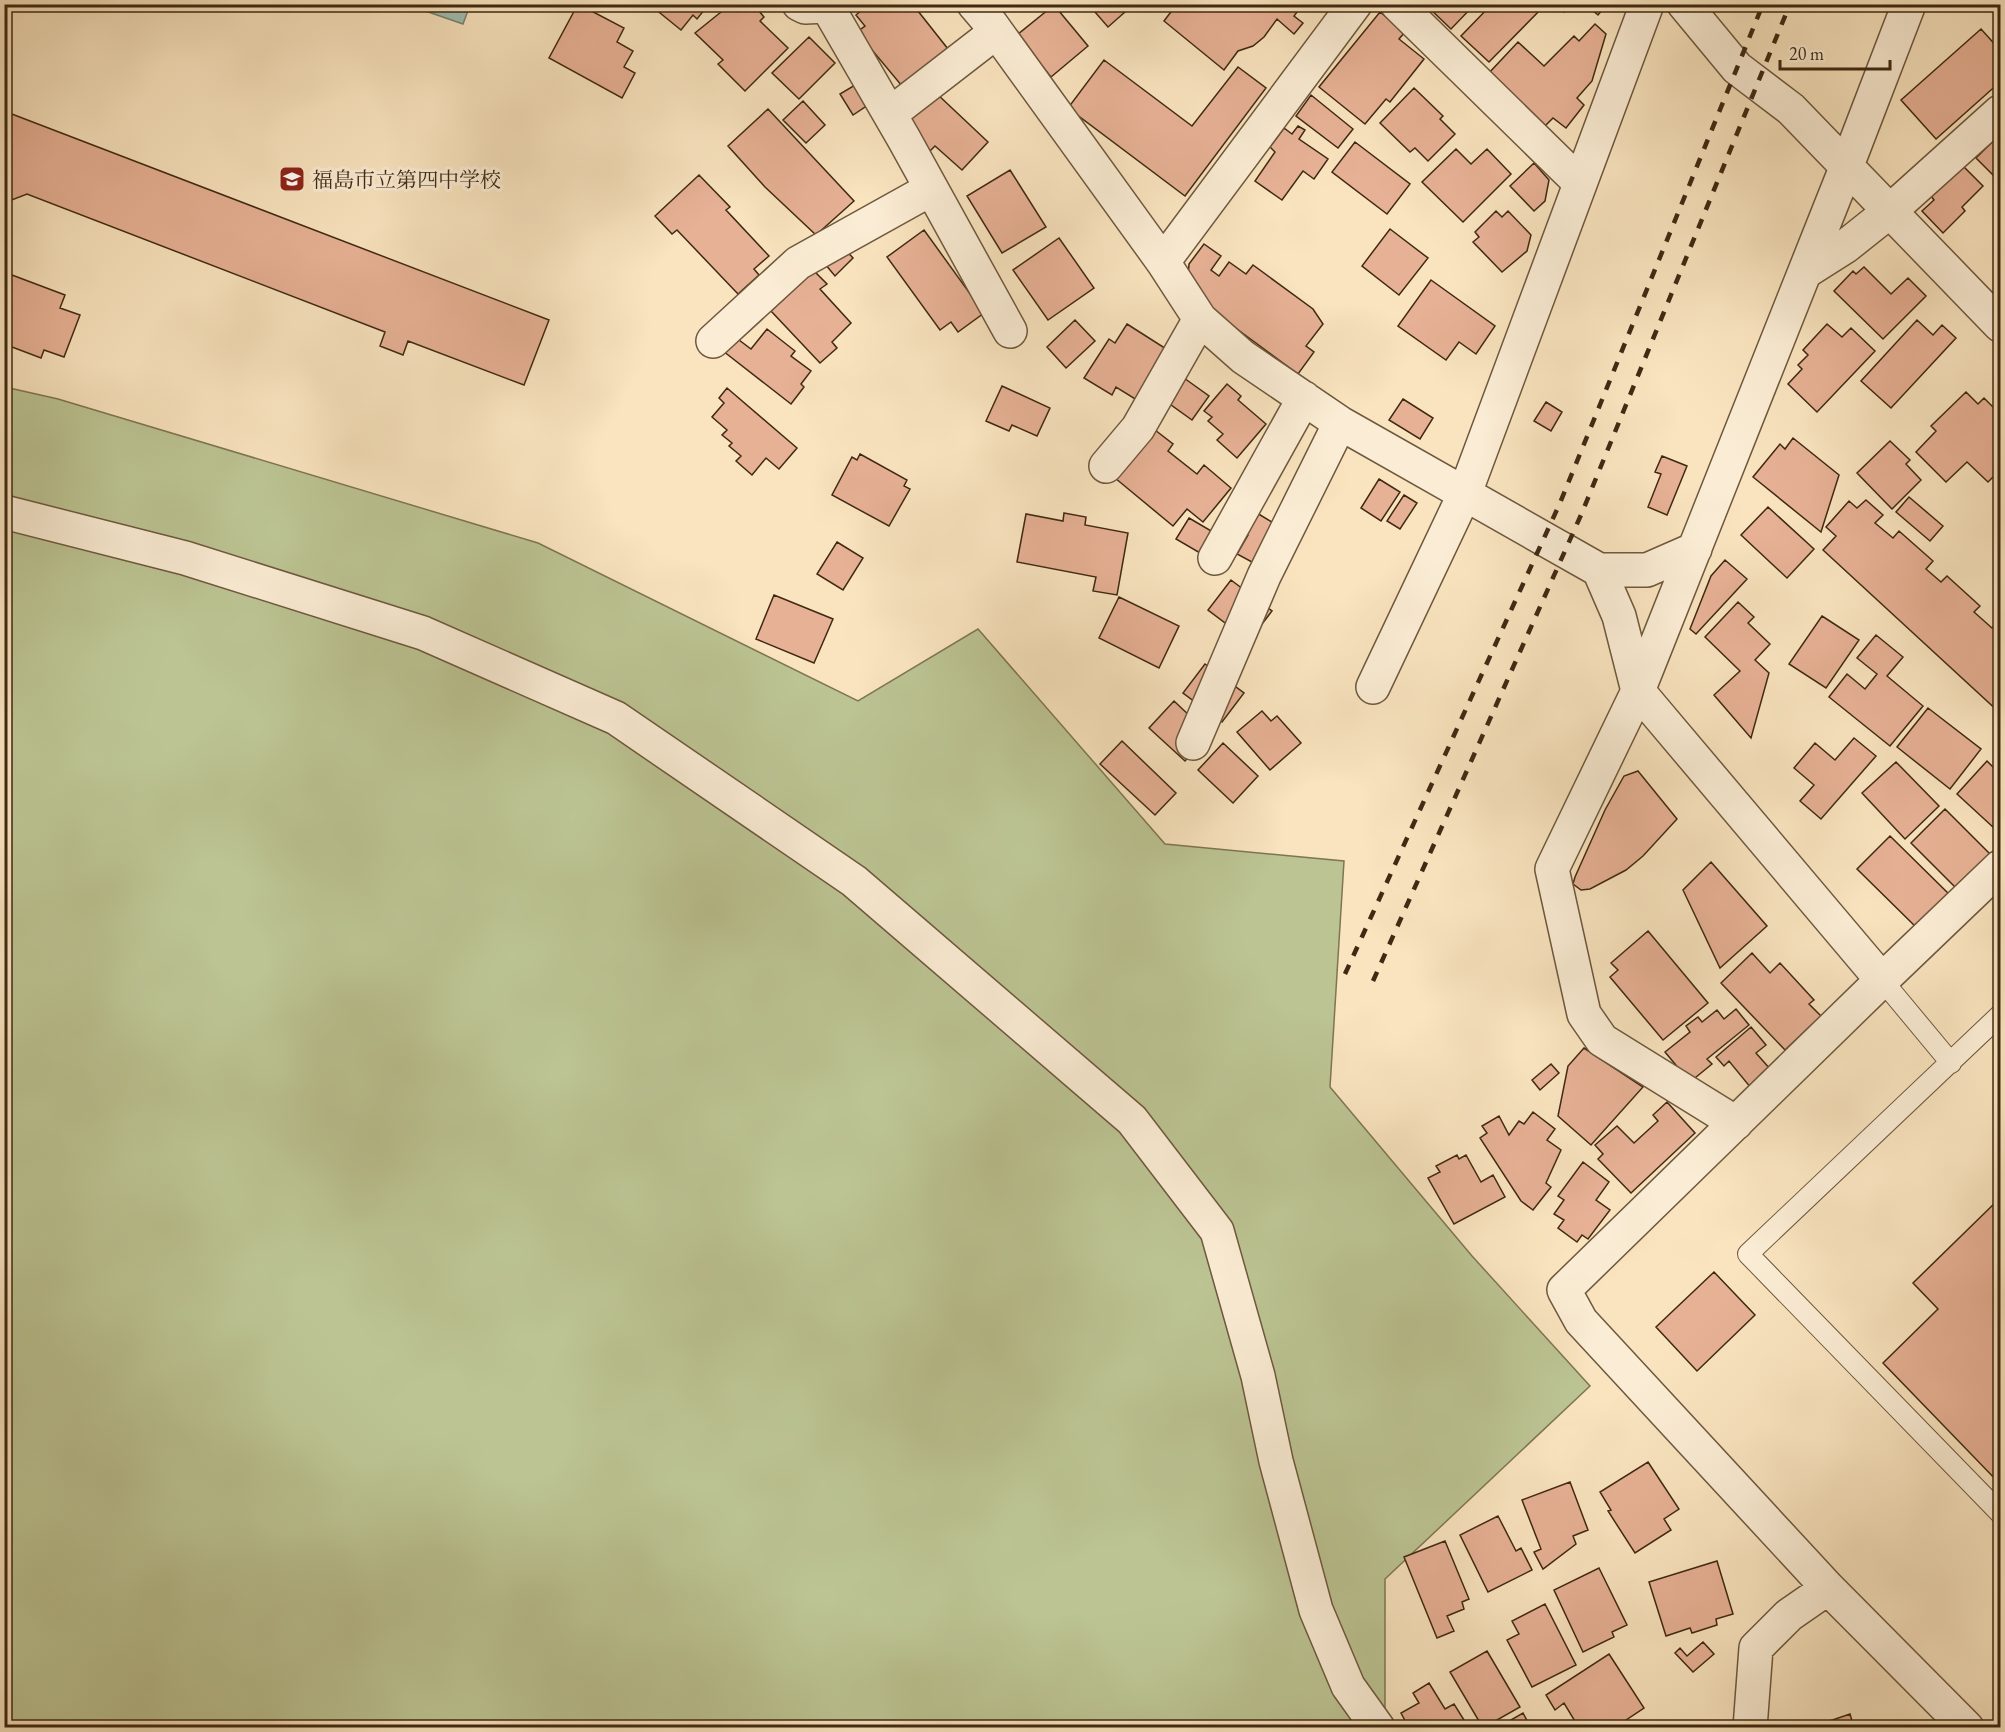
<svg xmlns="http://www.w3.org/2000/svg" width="2005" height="1732" viewBox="0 0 2005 1732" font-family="'EB Garamond','Noto Serif JP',serif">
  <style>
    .green { fill: #bcc493; stroke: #7e7652; stroke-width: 1.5 }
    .water { fill: #9ebfb2; stroke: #788372; stroke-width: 1.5 }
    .building { fill: #e7b195; stroke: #3f2912; stroke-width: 1.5 }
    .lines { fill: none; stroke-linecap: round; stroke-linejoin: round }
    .service-casing { stroke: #6e583d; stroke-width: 22 }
    .minor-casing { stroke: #6e583d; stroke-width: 36 }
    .service { stroke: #fbedd5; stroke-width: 20 }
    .minor { stroke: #fbedd5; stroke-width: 33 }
    .rail { stroke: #3f2912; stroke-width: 4.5; stroke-dasharray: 10 10; stroke-linecap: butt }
    .labels { text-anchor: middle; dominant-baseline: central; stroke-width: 6; stroke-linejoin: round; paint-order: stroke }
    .poi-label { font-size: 21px; fill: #3f2912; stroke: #fbedd5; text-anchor: start }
  </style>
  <rect width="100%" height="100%" fill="#f9e4bf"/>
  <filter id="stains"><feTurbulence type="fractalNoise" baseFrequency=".00333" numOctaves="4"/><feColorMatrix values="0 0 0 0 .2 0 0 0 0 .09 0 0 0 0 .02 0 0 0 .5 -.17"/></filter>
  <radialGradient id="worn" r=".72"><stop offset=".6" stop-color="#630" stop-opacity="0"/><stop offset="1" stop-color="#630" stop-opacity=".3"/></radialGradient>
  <!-- green -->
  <path class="green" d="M 5,387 L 58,399 L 538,543 L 858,701 L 978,629 L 1165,844 L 1344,861 L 1330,1087 L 1472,1256 L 1590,1386 L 1385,1579 L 1385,1727 L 5,1728 Z"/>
  <!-- water -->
  <path class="water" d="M 408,5 L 470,4 L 470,5 L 463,24 Z"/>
  <!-- building -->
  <path class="building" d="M 578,4 L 624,28 L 617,42 L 633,51 L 624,67 L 635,73 L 622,98 L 549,58 Z
    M 649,4 L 709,4 L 697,19 L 693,15 L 681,30 Z
    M 731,4 L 753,4 L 764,17 L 760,21 L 788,48 L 745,91 L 718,64 L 723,60 L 695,33 Z
    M 869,4 L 923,4 L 924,6 L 918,11 L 948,49 L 902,86 L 857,32 L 865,26 L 856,15 Z
    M 1088,4 L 1134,4 L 1108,27 Z
    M 1177,4 L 1303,4 L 1294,16 L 1303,23 L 1294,34 L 1277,19 L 1264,37 L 1253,46 L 1238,51 L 1224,70 L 1164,21 Z
    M 1425,4 L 1475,4 L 1451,29 Z
    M 1492,4 L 1542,4 L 1544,6 L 1489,62 L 1461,36 Z
    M 1555,4 L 1570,4 L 1564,12 Z
    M 1585,4 L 1607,4 L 1598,15 Z
    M 1054,5 L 1088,46 L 1051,77 L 1017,35 Z
    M 1380,12 L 1405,32 L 1399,39 L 1424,59 L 1390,102 L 1386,99 L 1365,124 L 1319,87 Z
    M 1595,24 L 1606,34 L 1592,81 L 1577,98 L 1584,105 L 1566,128 L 1553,118 L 1544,127 L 1488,74 L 1518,42 L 1544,66 L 1574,36 L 1579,41 Z
    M 1981,29 L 2000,50 L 2000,82 L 1936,139 L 1901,100 Z
    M 809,37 L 835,63 L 799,99 L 772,73 Z
    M 1104,60 L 1192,126 L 1238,67 L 1266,88 L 1185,196 L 1068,108 Z
    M 855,85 L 868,105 L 853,115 L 840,94 Z
    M 1414,88 L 1443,116 L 1440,119 L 1455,134 L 1428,161 L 1415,148 L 1410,152 L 1380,123 Z
    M 936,93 L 988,142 L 962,170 L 935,146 L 930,151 L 904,127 Z
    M 1311,95 L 1353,129 L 1338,148 L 1296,116 Z
    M 803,101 L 825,125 L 806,143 L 783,120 Z
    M 768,109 L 854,201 L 816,235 L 765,187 L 728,146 Z
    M 4,111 L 549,320 L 524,385 L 408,341 L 403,355 L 380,346 L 385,332 L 27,194 L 4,203 L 4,189 L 8,187 L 4,186 Z
    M 1298,126 L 1305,130 L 1299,139 L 1328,159 L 1314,179 L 1303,171 L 1282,200 L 1255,181 L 1275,152 L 1270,147 L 1284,128 L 1292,134 Z
    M 2000,134 L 2000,182 L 1976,158 Z
    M 1355,142 L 1410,184 L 1387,214 L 1332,172 Z
    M 1456,149 L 1471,164 L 1487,149 L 1511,174 L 1463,222 L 1422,182 Z
    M 1534,163 L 1549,180 L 1545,201 L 1534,211 L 1510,186 Z
    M 1962,165 L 1983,186 L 1962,207 L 1965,211 L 1943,233 L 1922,211 L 1934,200 L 1931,196 Z
    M 1010,170 L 1046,227 L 1002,253 L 967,196 Z
    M 699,175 L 730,207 L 726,210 L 769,256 L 754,269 L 759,275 L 738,294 L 677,230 L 672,234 L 655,216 Z
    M 1496,211 L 1502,217 L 1508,211 L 1531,235 L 1527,251 L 1502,272 L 1473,242 L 1479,237 L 1475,232 Z
    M 1390,229 L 1428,258 L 1399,295 L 1362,266 Z
    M 924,230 L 984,313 L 958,332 L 951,322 L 940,330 L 887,257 Z
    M 1059,238 L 1094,288 L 1048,320 L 1013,270 Z
    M 1204,244 L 1221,256 L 1211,270 L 1219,276 L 1229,262 L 1246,274 L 1253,265 L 1313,309 L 1323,324 L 1306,346 L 1314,352 L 1298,374 L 1203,304 L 1188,277 L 1189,264 Z
    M 844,248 L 853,258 L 835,276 L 825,264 Z
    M 1864,267 L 1891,294 L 1908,278 L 1926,296 L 1883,339 L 1834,291 L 1853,271 L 1856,274 Z
    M 811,268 L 827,284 L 820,289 L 851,323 L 832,342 L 837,348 L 820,363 L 771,311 L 789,294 L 786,291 Z
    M 4,272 L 65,295 L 60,308 L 80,315 L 64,357 L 44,350 L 41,358 L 4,344 Z
    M 1431,280 L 1495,326 L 1476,354 L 1459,342 L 1446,360 L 1398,326 Z
    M 1075,320 L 1095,341 L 1066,368 L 1047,347 Z
    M 1917,320 L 1933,335 L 1942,325 L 1956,338 L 1891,408 L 1861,381 Z
    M 1127,324 L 1171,352 L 1140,402 L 1116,387 L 1112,395 L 1084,378 L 1109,339 L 1115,343 Z
    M 1827,324 L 1842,337 L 1851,328 L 1875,351 L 1817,412 L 1788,384 L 1802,369 L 1798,365 L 1808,355 L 1803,350 Z
    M 767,329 L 795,351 L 791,356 L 811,371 L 801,384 L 804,387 L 791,404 L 723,351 L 735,337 L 751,349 Z
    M 1184,378 L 1209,396 L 1192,420 L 1167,402 Z
    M 1227,384 L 1241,396 L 1238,400 L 1266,424 L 1237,458 L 1217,440 L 1223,434 L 1208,421 L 1212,417 L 1204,411 Z
    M 1002,386 L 1050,408 L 1037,436 L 1012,425 L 1009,431 L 986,421 Z
    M 727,388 L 797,448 L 779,469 L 766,458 L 752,475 L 736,461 L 741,456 L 729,446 L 732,443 L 722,435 L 727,430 L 712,417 L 724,403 L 719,398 Z
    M 1966,392 L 1978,404 L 1984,398 L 2000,414 L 2000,470 L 1988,482 L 1967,462 L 1946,482 L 1916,452 L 1936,431 L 1931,426 Z
    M 1403,399 L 1433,418 L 1420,439 L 1389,420 Z
    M 1546,402 L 1562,412 L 1551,431 L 1534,421 Z
    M 1155,430 L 1173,444 L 1168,451 L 1197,474 L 1204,465 L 1231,488 L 1203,522 L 1187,509 L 1173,526 L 1115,478 Z
    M 1793,438 L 1839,475 L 1821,532 L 1753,477 L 1780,444 L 1785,449 Z
    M 1890,441 L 1910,460 L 1906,464 L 1921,480 L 1892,509 L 1857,473 Z
    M 860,454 L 907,480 L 904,486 L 910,489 L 889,526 L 832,495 L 852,457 L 857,460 Z
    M 1662,456 L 1687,466 L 1667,515 L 1648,507 L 1661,474 L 1655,472 Z
    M 1379,479 L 1400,492 L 1381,521 L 1361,508 Z
    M 1404,495 L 1417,503 L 1400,529 L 1387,521 Z
    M 1909,497 L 1943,526 L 1930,541 L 1896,512 Z
    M 1866,500 L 1883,515 L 1875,523 L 1893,538 L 1899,531 L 1933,561 L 1926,569 L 1941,582 L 1947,576 L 1980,606 L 1974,612 L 1992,628 L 1999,620 L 2000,621 L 2000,713 L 1823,550 L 1836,536 L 1826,527 L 1849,501 L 1857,508 Z
    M 1768,507 L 1814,549 L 1787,578 L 1741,535 Z
    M 1252,510 L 1285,530 L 1263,568 L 1237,554 L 1248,535 L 1240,530 Z
    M 1064,513 L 1086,517 L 1085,525 L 1128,533 L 1117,595 L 1093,591 L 1096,577 L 1017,562 L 1026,514 L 1063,521 Z
    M 1189,518 L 1213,532 L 1200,553 L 1176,539 Z
    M 837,542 L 863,558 L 843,590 L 817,574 Z
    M 1725,560 L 1747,579 L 1696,634 L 1690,629 L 1711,576 Z
    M 1231,580 L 1272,611 L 1249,641 L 1208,610 Z
    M 774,595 L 833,619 L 814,663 L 756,639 Z
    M 1119,597 L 1179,626 L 1159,668 L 1099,638 Z
    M 1738,602 L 1754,617 L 1748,623 L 1770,644 L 1755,660 L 1769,673 L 1751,738 L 1714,695 L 1740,671 L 1705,637 Z
    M 1822,616 L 1859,640 L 1826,688 L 1789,664 Z
    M 1876,635 L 1903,657 L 1887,676 L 1923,706 L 1890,746 L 1829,697 L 1847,674 L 1865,689 L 1877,674 L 1857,658 Z
    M 1205,664 L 1244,693 L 1222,722 L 1183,693 Z
    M 1174,701 L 1210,735 L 1185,761 L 1149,728 Z
    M 1928,708 L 1981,749 L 1950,789 L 1897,747 Z
    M 1262,711 L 1271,721 L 1277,716 L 1301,743 L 1270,770 L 1237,732 Z
    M 1854,738 L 1876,756 L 1821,819 L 1800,801 L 1814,785 L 1794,768 L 1815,743 L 1835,760 Z
    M 1122,741 L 1176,793 L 1155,815 L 1100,764 Z
    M 1223,743 L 1258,776 L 1233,803 L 1198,770 Z
    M 1987,761 L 1994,768 L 1998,764 L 2000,766 L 2000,821 L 1994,828 L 1957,794 Z
    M 1896,762 L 1939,806 L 1905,839 L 1862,793 Z
    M 1638,771 L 1677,819 L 1643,856 L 1626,870 L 1590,889 L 1581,890 L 1573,884 L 1575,877 L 1605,810 L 1624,776 Z
    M 1945,809 L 1992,856 L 1958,890 L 1911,843 Z
    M 1890,836 L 1953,898 L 1920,931 L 1857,869 Z
    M 1711,862 L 1767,926 L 1720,968 L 1683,890 Z
    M 1648,931 L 1708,1003 L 1663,1040 L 1610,977 L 1618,970 L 1611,963 Z
    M 1752,953 L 1770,973 L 1780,963 L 1814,1000 L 1809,1004 L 1821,1016 L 1785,1050 L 1721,983 Z
    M 1736,1009 L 1749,1025 L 1707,1059 L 1712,1064 L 1690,1082 L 1665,1052 L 1690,1032 L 1686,1026 L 1698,1017 L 1702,1022 L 1717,1010 L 1724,1019 Z
    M 1751,1027 L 1766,1045 L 1756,1053 L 1771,1070 L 1751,1088 L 1729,1061 L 1724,1066 L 1716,1057 Z
    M 1584,1048 L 1643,1087 L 1591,1145 L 1558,1116 L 1568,1066 Z
    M 1551,1064 L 1559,1073 L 1540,1090 L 1532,1080 Z
    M 1667,1102 L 1695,1133 L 1631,1193 L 1598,1159 L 1603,1154 L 1595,1145 L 1617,1126 L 1634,1143 L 1658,1121 L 1653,1115 Z
    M 1533,1112 L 1555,1129 L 1547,1140 L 1561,1150 L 1546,1183 L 1551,1187 L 1533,1210 L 1521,1201 L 1480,1138 L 1487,1133 L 1482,1126 L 1499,1116 L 1509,1135 L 1519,1121 L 1524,1124 Z
    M 1457,1155 L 1459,1159 L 1466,1155 L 1481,1182 L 1493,1175 L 1505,1197 L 1454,1224 L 1428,1178 L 1440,1172 L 1436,1166 Z
    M 1583,1162 L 1609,1182 L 1596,1200 L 1610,1210 L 1588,1239 L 1582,1235 L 1577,1242 L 1558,1228 L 1564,1220 L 1554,1214 L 1564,1200 L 1558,1196 Z
    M 2000,1198 L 2000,1484 L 1883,1363 L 1938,1309 L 1913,1283 Z
    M 1714,1272 L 1755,1315 L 1697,1371 L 1656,1327 Z
    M 1648,1462 L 1679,1509 L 1664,1519 L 1671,1530 L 1635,1553 L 1608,1511 L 1611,1510 L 1600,1492 Z
    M 1570,1482 L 1588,1530 L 1573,1536 L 1576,1544 L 1543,1569 L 1534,1552 L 1541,1549 L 1522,1500 Z
    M 1498,1516 L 1516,1551 L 1521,1548 L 1532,1570 L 1488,1592 L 1460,1535 Z
    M 1445,1541 L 1469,1599 L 1462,1602 L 1464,1609 L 1447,1616 L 1454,1631 L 1437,1638 L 1404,1557 Z
    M 1717,1561 L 1733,1614 L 1716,1619 L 1717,1625 L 1692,1633 L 1690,1628 L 1666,1636 L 1649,1582 Z
    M 1599,1568 L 1627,1625 L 1612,1632 L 1614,1637 L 1583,1652 L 1554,1590 Z
    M 1545,1604 L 1576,1665 L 1532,1687 L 1507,1640 L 1519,1634 L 1512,1621 Z
    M 1703,1642 L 1714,1654 L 1693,1672 L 1675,1653 L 1680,1648 L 1687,1656 Z
    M 1487,1651 L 1520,1707 L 1483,1728 L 1450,1672 Z
    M 1609,1654 L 1644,1708 L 1614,1728 L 1579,1728 L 1564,1703 L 1555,1710 L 1546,1695 Z
    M 1429,1683 L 1445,1709 L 1454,1704 L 1469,1728 L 1409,1728 L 1401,1713 L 1419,1703 L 1413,1693 Z
    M 1523,1713 L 1531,1728 L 1497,1728 Z
    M 1850,1714 L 1854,1728 L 1809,1728 Z"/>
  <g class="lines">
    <!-- service casing -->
    <g class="service-casing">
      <path id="service" d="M 1882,980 L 1951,1063
        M 2000,1015 L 1748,1254 L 2000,1513"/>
    </g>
    <!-- minor casing -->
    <g class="minor-casing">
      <path id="minor" d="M 799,4 L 805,7 L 827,6 L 904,139 L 1010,331
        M 974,4 L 991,24 L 1163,262 L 1200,319 L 1243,357 L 1340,423 L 1599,570 L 1619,616 L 1638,691 L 1882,980
        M 1397,4 L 1580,183
        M 1684,4 L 1737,68 L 1791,109 L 2000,325
        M 890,114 L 996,32
        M 1163,262 L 1355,4
        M 1805,272 L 1846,246 L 1890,211 L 2000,112
        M 713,341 L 798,263 L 931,189
        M 1106,466 L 1138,428 L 1200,319
        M 4,512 L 185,558 L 423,633 L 616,718 L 854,881 L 1132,1120 L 1217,1231 L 1258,1376 L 1276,1461 L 1316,1610 L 1348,1686 L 1378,1728
        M 1215,558 L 1304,398
        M 1599,570 L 1647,570 L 1695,549
        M 1373,687 L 1465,493 L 1647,4
        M 1193,743 L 1264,576 L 1340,423
        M 1736,1123 L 1602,1040 L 1584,1014 L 1552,869 L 1638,691 L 1846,168 L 1909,4
        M 1750,1728 L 1756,1648 L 1789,1615 L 1828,1588
        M 1967,1728 L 1828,1588 L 1581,1321 L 1564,1290 L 1882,980 L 2000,867"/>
    </g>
    <!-- service -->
    <use href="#service" class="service"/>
    <!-- minor -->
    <use href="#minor" class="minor"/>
    <!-- rail -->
    <path class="rail" d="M 1345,974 L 1560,503 L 1763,4
      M 1373,981 L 1581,515 L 1790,4"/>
  </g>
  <!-- icons -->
  <defs>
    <g id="school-square" transform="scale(1.35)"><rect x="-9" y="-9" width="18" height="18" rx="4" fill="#8f2418" stroke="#fbedd5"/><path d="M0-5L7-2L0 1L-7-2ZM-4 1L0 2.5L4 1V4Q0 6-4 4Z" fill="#fff"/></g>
  </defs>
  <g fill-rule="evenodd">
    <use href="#school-square" x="292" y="179"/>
  </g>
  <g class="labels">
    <!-- poi labels -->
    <g class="poi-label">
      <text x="312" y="179">福島市立第四中学校</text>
    </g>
  </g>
  <!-- margin -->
  <rect width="2005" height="1732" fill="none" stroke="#f9e4bf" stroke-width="24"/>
  <rect x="6" y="6" width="1993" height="1720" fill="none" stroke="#3f2912" stroke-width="3"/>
  <rect x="12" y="12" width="1981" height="1708" fill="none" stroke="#3f2912" stroke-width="1.5"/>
  <!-- scale -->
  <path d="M1780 60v9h110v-9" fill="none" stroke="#3f2912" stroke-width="3"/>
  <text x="1789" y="60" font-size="18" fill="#3f2912" stroke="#fbedd5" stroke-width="4.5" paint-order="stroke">20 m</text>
  <rect width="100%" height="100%" filter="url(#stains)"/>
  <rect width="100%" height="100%" fill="url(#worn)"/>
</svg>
